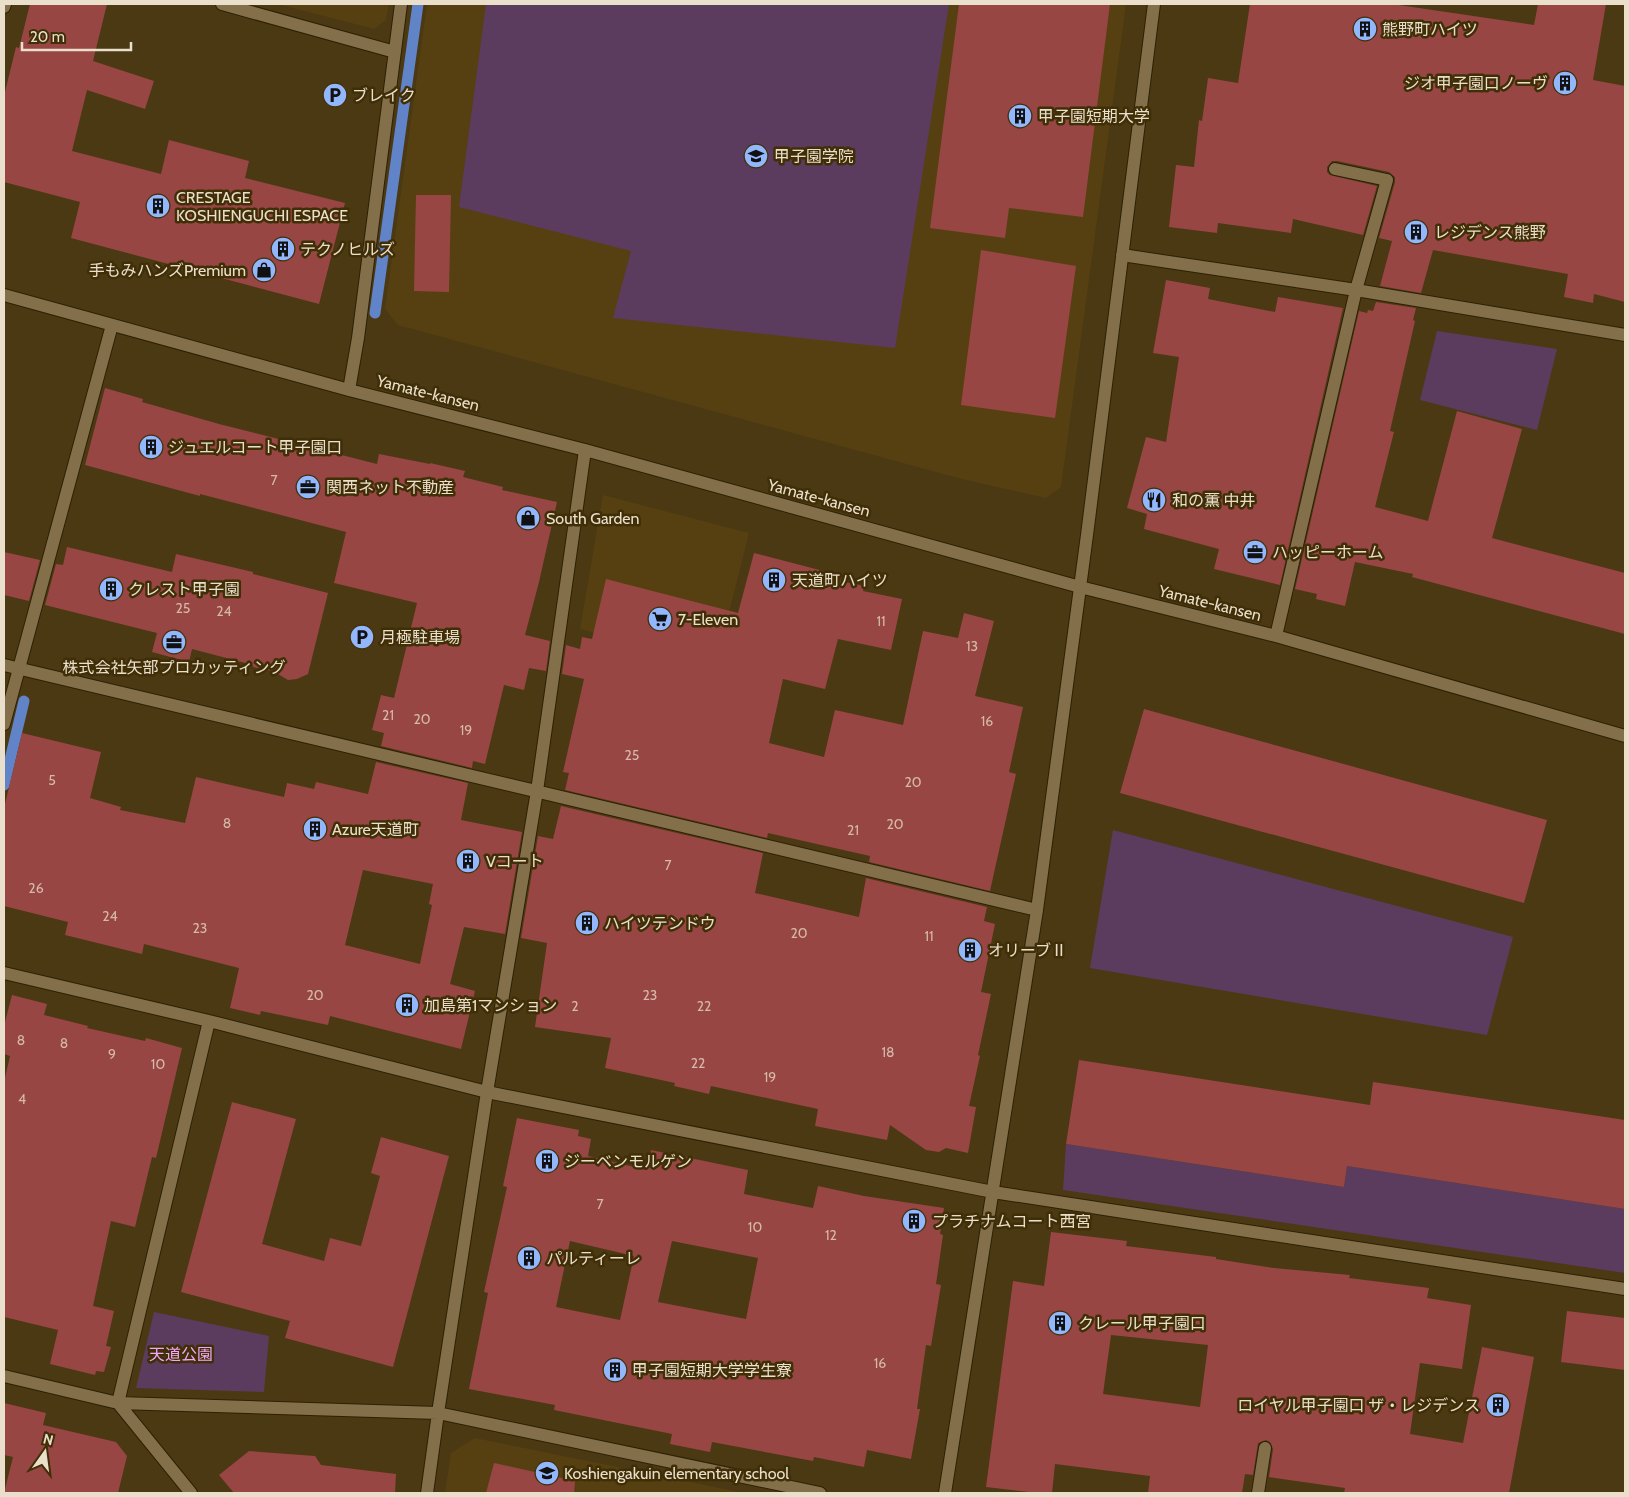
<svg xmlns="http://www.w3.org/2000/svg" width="1629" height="1497" viewBox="0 0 1629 1497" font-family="Cabin,'Noto Sans JP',sans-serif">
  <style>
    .built { fill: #564011 }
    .green { fill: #5b3c5e }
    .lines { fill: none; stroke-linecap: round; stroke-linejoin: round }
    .stream { stroke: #6183c7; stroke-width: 11 }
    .building { fill: #974644; fill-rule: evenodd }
    .minor-casing { stroke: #2e2004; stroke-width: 14 }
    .minor { stroke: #83704a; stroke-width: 12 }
    .labels { text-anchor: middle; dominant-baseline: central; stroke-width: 5; stroke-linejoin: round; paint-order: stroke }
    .number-label { font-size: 14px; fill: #d5b9a9 }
    .poi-label { font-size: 16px; fill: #eadfcb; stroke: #402e07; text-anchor: start }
    .street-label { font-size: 16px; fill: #eadfcb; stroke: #402e07 }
    .park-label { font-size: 16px; fill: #f3a7fc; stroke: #402e07 }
  </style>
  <rect width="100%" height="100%" fill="#4b3913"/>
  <!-- built -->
  <path class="built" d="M 278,4 L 389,4 L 386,20 L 374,29 Z
    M 427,4 L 1126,4 L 1061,487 L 1046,498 L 958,478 L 398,325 L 385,309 Z
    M 603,495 L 749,533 L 716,664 L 580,629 Z
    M 475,1438 L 744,1493 L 445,1493 L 451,1453 Z"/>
  <!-- green -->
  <path class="green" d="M 486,4 L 949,4 L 895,348 L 613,318 L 631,251 L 459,207 Z
    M 1437,331 L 1557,349 L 1537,430 L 1420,400 Z
    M 1113,830 L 1513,937 L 1487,1035 L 1090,968 Z
    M 1066,1144 L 1344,1187 L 1347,1166 L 1625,1209 L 1625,1273 L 1063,1190 Z
    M 154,1312 L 269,1336 L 264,1392 L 136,1388 Z"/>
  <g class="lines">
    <!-- stream -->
    <path class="stream" d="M 375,313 L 418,4
      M 4,785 L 24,701"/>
  </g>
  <!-- building -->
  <path class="building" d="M 30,4 L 107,4 L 93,61 L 154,81 L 145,109 L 87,90 L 72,151 L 161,174 L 169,140 L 249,161 L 245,178 L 345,203 L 319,304 L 71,238 L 80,202 L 4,182 L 4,96 L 16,47 L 19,48 Z
    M 959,4 L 1110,4 L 1083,217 L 1009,208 L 1005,238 L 930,228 Z
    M 1250,4 L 1392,4 L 1534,25 L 1538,4 L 1606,4 L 1593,80 L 1625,86 L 1625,302 L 1594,294 L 1593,303 L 1564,297 L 1568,274 L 1433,250 L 1421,293 L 1380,286 L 1392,241 L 1379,238 L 1395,182 L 1395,177 L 1389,172 L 1337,161 L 1332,161 L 1327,167 L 1327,172 L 1330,175 L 1377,186 L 1363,235 L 1293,219 L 1291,233 L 1218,223 L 1217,233 L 1169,227 L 1176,165 L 1194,167 L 1199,120 L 1202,121 L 1208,78 L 1238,83 Z
    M 416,195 L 451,195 L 449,292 L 414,291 Z
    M 981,250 L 1076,266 L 1055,418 L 961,405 Z
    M 1166,280 L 1210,288 L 1208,299 L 1275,312 L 1278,297 L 1343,308 L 1280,585 L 1214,569 L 1219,549 L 1144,529 L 1147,514 L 1127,508 L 1146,437 L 1166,442 L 1179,357 L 1153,353 Z
    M 1376,302 L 1416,308 L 1413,320 L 1415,321 L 1390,431 L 1394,432 L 1375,507 L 1428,521 L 1457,411 L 1522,429 L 1492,538 L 1625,573 L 1625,634 L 1412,577 L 1413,574 L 1355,562 L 1345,606 L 1316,599 L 1317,594 L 1295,589 L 1359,311 L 1367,313 L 1368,310 L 1373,311 Z
    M 105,388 L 143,399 L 142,402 L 219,424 L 377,464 L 379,454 L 430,464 L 430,463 L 465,471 L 463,477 L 503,487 L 502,490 L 557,502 L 539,582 L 525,635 L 550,641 L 546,671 L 529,668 L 524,690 L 504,685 L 485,764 L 473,761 L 472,768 L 381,746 L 384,733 L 372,730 L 381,695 L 394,698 L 417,603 L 334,583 L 346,532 L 200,494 L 200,496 L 85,465 Z
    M 67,547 L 172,572 L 176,554 L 253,572 L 253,574 L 328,593 L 308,674 L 297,679 L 288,680 L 273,671 L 253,667 L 253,665 L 192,649 L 189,662 L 152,652 L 157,633 L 45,605 L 56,564 L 63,565 Z
    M 4,552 L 40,560 L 29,601 L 4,595 Z
    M 754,553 L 831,573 L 830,579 L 864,586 L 863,591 L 902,599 L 891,650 L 838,639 L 825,689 L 783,679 L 769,743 L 824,757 L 835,710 L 903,725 L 923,631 L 958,638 L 964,613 L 994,621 L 975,696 L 1023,707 L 1009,772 L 1016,774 L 990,891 L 869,862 L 870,856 L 768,833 L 767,838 L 565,790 L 569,773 L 563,772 L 584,679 L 562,674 L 566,645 L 580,649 L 582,637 L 592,639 L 606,579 L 738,613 Z
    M 1144,709 L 1547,820 L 1524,903 L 1120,793 Z
    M 22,733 L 101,752 L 90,798 L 121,807 L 120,810 L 185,823 L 196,777 L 284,797 L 287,783 L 314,789 L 316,782 L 368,794 L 376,762 L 468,783 L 461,820 L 522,832 L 505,934 L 464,927 L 450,984 L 475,991 L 461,1049 L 330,1016 L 328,1025 L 261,1011 L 260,1015 L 230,1008 L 239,968 L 144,944 L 142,954 L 65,935 L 68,922 L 4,906 L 4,808 ZM 363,870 L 433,884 L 429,904 L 432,905 L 420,964 L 345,945 Z
    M 561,806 L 763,853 L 755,893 L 859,917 L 866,878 L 987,907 L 984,921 L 995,924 L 981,992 L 991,994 L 978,1055 L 980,1056 L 969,1106 L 976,1107 L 968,1153 L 946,1148 L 939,1152 L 926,1150 L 890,1125 L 887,1140 L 815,1126 L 818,1109 L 711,1086 L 709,1094 L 674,1086 L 675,1083 L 605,1068 L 611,1038 L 535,1027 L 547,943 L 521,938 L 538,836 L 553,839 Z
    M 12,995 L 47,1004 L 44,1015 L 88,1026 L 87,1028 L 145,1041 L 146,1038 L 182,1048 L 156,1158 L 152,1157 L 135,1227 L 111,1221 L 93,1306 L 114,1311 L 106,1346 L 111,1347 L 104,1372 L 96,1371 L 95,1375 L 50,1364 L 58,1330 L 4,1317 L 4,1082 L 10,1056 L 4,1054 L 4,1026 Z
    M 1079,1060 L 1370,1105 L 1373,1082 L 1625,1120 L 1625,1209 L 1347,1166 L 1344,1187 L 1066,1144 Z
    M 232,1102 L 296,1119 L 262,1244 L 324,1261 L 330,1238 L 361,1246 L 380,1176 L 371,1173 L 381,1137 L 449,1156 L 393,1367 L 285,1338 L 290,1321 L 181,1292 Z
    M 517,1118 L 579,1130 L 578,1136 L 591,1139 L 588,1156 L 647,1170 L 651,1150 L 748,1170 L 744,1194 L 813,1208 L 818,1186 L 864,1196 L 944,1208 L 940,1234 L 943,1235 L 936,1284 L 941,1285 L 931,1346 L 926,1345 L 917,1409 L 920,1409 L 911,1459 L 867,1450 L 864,1467 L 814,1457 L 813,1461 L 712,1442 L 710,1452 L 670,1444 L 672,1434 L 554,1410 L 555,1405 L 469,1389 L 488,1293 L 484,1292 L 507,1187 L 503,1186 ZM 570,1241 L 634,1256 L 620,1320 L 556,1307 ZM 672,1241 L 758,1258 L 746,1319 L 658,1302 Z
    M 1051,1232 L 1127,1241 L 1126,1246 L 1216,1257 L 1216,1259 L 1274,1268 L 1350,1275 L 1349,1278 L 1429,1288 L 1427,1298 L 1471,1305 L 1462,1369 L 1420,1363 L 1410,1434 L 1463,1443 L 1482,1347 L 1534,1357 L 1509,1493 L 1344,1493 L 1345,1488 L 1269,1477 L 1273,1449 L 1270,1442 L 1266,1440 L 1258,1443 L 1253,1475 L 1245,1474 L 1242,1493 L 1148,1493 L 1150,1476 L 1055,1464 L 1052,1493 L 1038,1493 L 986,1487 L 1013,1281 L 1044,1286 ZM 1111,1335 L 1208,1345 L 1200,1407 L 1103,1394 Z
    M 1567,1311 L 1625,1318 L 1625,1370 L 1561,1362 Z
    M 4,1403 L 46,1413 L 43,1425 L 116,1442 L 127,1456 L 118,1493 L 4,1493 L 13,1457 L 4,1455 Z
    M 249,1451 L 315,1456 L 321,1465 L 396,1474 L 395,1493 L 234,1493 L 219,1475 Z
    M 494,1463 L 575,1481 L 574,1493 L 486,1493 Z"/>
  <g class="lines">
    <!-- minor casing -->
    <g class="minor-casing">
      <path id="minor" d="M 222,4 L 395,52
        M 4,7 L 5,4
        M 1122,255 L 1356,290 L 1625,335
        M 4,295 L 349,390 L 585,450 L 1080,587 L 1276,636 L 1625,736
        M 349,390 L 358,338 L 401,4
        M 1276,636 L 1356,290 L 1387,180 L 1335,169
        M 4,665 L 1037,910
        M 4,724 L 112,325
        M 4,973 L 209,1021 L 487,1092 L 993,1192 L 1625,1289
        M 4,1376 L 118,1403 L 438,1413 L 820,1493
        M 118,1403 L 209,1021
        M 118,1403 L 191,1493
        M 427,1493 L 438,1413 L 487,1092 L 537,791 L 585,450
        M 945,1493 L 1037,910 L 1087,535 L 1154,4
        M 1258,1493 L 1265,1448"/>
    </g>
    <!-- minor -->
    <use href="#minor" class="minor"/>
  </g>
  <!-- icons -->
  <defs>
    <g id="building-disc" transform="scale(1.25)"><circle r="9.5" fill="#93b7fd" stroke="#402e07"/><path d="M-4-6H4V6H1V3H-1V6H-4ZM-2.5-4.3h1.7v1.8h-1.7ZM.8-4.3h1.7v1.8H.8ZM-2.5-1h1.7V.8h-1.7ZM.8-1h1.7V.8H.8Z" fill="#111"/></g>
    <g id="parking-disc" transform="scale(1.25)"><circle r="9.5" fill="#93b7fd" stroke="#402e07"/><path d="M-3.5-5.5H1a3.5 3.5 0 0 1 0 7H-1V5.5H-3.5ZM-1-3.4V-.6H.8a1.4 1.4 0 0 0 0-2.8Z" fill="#111"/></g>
    <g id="school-disc" transform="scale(1.25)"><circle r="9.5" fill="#93b7fd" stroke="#402e07"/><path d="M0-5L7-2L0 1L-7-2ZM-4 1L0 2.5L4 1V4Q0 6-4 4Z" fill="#111"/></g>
    <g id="shop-disc" transform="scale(1.25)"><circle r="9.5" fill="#93b7fd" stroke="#402e07"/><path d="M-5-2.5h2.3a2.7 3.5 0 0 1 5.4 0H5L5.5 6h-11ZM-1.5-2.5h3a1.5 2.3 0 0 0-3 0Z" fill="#111"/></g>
    <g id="office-disc" transform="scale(1.25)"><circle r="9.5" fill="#93b7fd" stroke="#402e07"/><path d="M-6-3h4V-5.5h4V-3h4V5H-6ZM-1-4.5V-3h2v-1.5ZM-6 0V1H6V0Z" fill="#111"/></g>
    <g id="restaurant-disc" transform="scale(1.25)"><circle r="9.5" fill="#93b7fd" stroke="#402e07"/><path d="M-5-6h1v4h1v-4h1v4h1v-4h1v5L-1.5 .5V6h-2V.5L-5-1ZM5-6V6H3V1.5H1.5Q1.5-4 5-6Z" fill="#111"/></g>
    <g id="supermarket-disc" transform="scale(1.25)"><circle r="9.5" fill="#93b7fd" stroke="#402e07"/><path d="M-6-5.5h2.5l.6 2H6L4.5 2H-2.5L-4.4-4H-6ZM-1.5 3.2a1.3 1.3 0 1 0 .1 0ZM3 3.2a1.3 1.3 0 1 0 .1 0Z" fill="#111"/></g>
  </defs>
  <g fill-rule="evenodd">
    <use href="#building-disc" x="1365" y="29"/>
    <use href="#building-disc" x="1565" y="83"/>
    <use href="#parking-disc" x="335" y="95"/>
    <use href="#building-disc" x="1020" y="116"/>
    <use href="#school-disc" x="756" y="156"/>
    <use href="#building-disc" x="158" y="206"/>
    <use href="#building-disc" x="1416" y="232"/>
    <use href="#building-disc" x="283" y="249"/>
    <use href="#shop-disc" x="264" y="270"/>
    <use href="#building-disc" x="151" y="447"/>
    <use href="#office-disc" x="308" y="487"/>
    <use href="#restaurant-disc" x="1154" y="500"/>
    <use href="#shop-disc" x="528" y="518"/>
    <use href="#office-disc" x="1255" y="552"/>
    <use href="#building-disc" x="774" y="580"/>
    <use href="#building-disc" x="111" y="589"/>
    <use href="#supermarket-disc" x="660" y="619"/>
    <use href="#parking-disc" x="362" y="637"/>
    <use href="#office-disc" x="174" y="642"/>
    <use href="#building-disc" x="315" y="829"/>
    <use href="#building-disc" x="468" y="861"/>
    <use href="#building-disc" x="587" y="923"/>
    <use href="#building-disc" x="970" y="950"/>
    <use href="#building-disc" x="407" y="1005"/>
    <use href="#building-disc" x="547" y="1161"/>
    <use href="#building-disc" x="914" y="1221"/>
    <use href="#building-disc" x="529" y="1258"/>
    <use href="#building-disc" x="1060" y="1323"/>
    <use href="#building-disc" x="615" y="1370"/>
    <use href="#building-disc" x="1498" y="1405"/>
    <use href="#school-disc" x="547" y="1473"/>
  </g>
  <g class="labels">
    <!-- number labels -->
    <g class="number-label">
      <text x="274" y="480">7</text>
      <text x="183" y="608">25</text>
      <text x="224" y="611">24</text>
      <text x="881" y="621">11</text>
      <text x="972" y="646">13</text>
      <text x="388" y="715">21</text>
      <text x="422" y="719">20</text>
      <text x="987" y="721">16</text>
      <text x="466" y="730">19</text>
      <text x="632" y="755">25</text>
      <text x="52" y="780">5</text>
      <text x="913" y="782">20</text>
      <text x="227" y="823">8</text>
      <text x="895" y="824">20</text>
      <text x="853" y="830">21</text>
      <text x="668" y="865">7</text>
      <text x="36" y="888">26</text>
      <text x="110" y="916">24</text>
      <text x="200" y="928">23</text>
      <text x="799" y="933">20</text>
      <text x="929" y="936">11</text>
      <text x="315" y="995">20</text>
      <text x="650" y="995">23</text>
      <text x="575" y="1006">2</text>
      <text x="704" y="1006">22</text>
      <text x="21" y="1040">8</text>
      <text x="64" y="1043">8</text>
      <text x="888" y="1052">18</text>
      <text x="112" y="1054">9</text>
      <text x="698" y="1063">22</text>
      <text x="158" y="1064">10</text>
      <text x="770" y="1077">19</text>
      <text x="22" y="1099">4</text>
      <text x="600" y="1204">7</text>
      <text x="755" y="1227">10</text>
      <text x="831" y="1235">12</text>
      <text x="880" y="1363">16</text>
    </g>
    <!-- poi labels -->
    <g class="poi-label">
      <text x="1382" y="29">熊野町ハイツ</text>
      <text x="1548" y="83" text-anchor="end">ジオ甲子園口ノーヴ</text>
      <text x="352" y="95">ブレイク</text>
      <text x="1038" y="116">甲子園短期大学</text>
      <text x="774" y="156">甲子園学院</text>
      <text x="176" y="197">CRESTAGE<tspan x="176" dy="18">KOSHIENGUCHI ESPACE</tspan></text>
      <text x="1434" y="232">レジデンス熊野</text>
      <text x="300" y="249">テクノヒルズ</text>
      <text x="246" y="270" text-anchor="end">手もみハンズPremium</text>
      <text x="168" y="447">ジュエルコート甲子園口</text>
      <text x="326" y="487">関西ネット不動産</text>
      <text x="1172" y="500">和の薫 中井</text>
      <text x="546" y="518">South Garden</text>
      <text x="1272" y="552">ハッピーホーム</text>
      <text x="792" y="580">天道町ハイツ</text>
      <text x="128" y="589">クレスト甲子園</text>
      <text x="678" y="619">7-Eleven</text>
      <text x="380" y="637">月極駐車場</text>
      <text x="174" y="667" text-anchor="middle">株式会社矢部プロカッティング</text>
      <text x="332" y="829">Azure天道町</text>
      <text x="486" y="861">Vコート</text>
      <text x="604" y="923">ハイツテンドウ</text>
      <text x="988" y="950">オリーブⅡ</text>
      <text x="424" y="1005">加島第1マンション</text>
      <text x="564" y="1161">ジーベンモルゲン</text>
      <text x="932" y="1221">プラチナムコート西宮</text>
      <text x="546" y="1258">パルティーレ</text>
      <text x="1078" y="1323">クレール甲子園口</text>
      <text x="632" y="1370">甲子園短期大学学生寮</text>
      <text x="1480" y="1405" text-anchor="end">ロイヤル甲子園口 ザ・レジデンス</text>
      <text x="564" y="1473">Koshiengakuin elementary school</text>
    </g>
    <!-- street labels -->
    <g class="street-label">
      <text transform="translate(428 393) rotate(14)">Yamate-kansen</text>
      <text transform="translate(819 498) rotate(15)">Yamate-kansen</text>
      <text transform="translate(1210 603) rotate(14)">Yamate-kansen</text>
    </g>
    <!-- park labels -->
    <g class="park-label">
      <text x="181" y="1354">天道公園</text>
    </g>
  </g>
  <!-- border -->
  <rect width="1629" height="1497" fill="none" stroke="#eadfcb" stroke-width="10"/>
  <!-- north arrow -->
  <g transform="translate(45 1452) rotate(14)" stroke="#402e07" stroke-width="4" paint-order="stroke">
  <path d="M0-4L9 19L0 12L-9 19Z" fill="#eadfcb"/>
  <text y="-8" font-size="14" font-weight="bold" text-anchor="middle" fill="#eadfcb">N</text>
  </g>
  <!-- scale -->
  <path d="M22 42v8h109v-8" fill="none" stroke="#eadfcb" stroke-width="2.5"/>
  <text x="30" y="42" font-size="15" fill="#eadfcb" stroke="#402e07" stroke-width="4" paint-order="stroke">20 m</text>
</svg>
